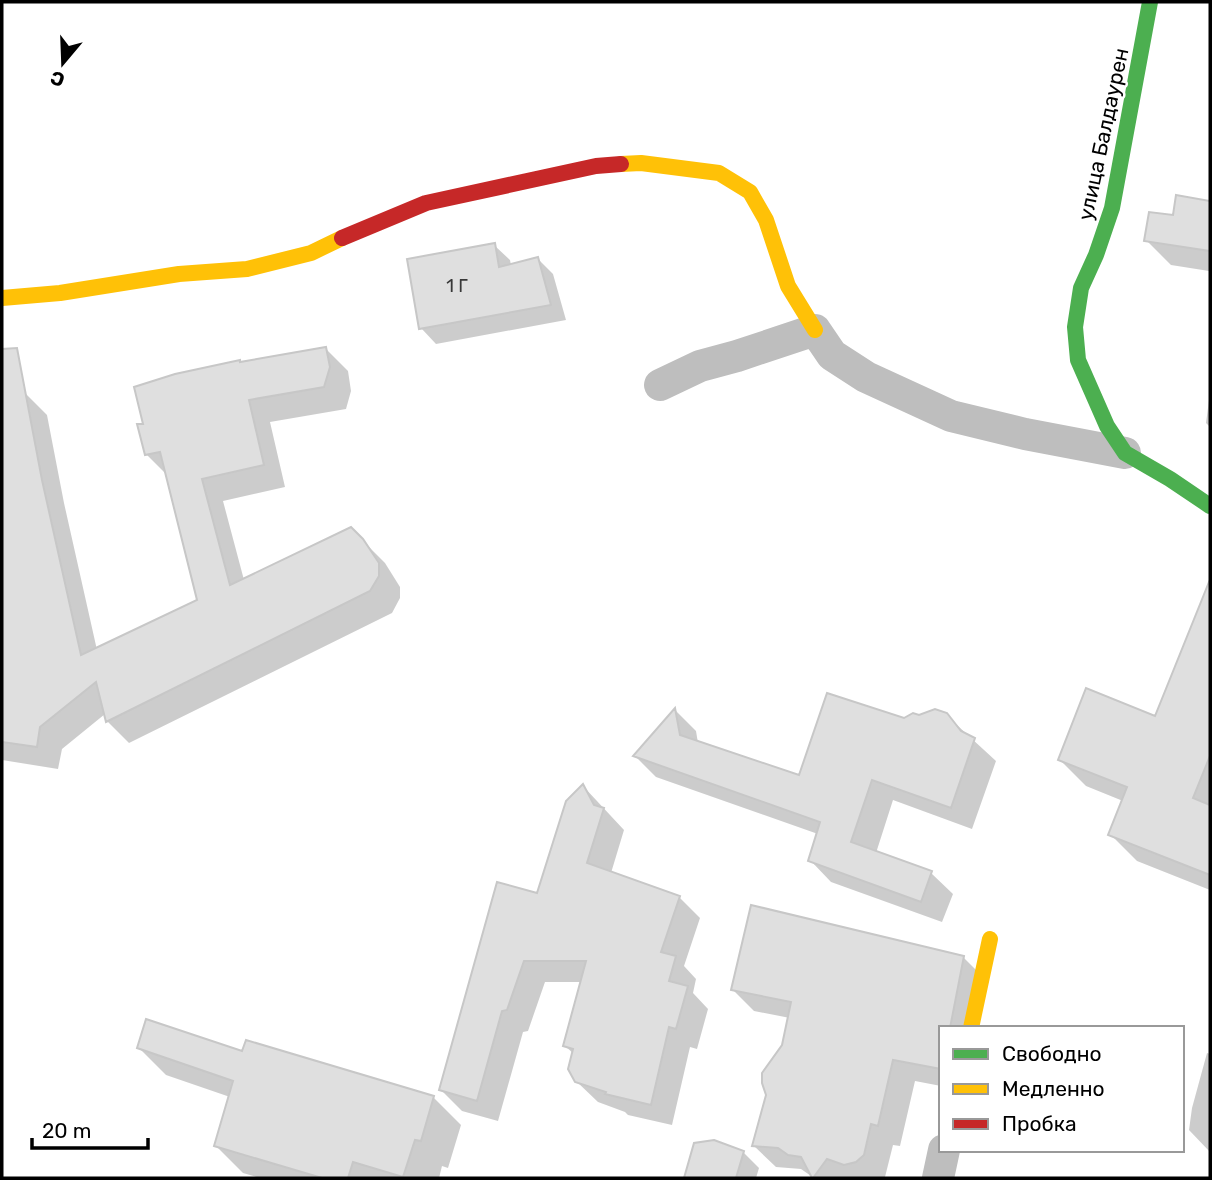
<svg xmlns="http://www.w3.org/2000/svg" width="1212" height="1180" viewBox="0 0 1212 1180" font-family="Rubik,sans-serif">
  <style>
    .shadow { fill: #0003 }
    .building { fill: #dfdfdf; stroke: #c7c7c7; stroke-width: 2 }
    .lines { fill: none; stroke-linecap: round; stroke-linejoin: round }
    .street { stroke: #bebebe; stroke-width: 32 }
    .fast { stroke: #4caf50; stroke-width: 16 }
    .slow { stroke: #ffc107; stroke-width: 16 }
    .jam { stroke: #c62828; stroke-width: 16 }
    .labels { text-anchor: middle; dominant-baseline: central; stroke-width: 5; stroke-linejoin: round; paint-order: stroke }
    .number-label { font-size: 18px; fill: #383838 }
    .street-label { font-size: 21px; fill: #000; stroke: #fff }
  </style>
  <rect width="100%" height="100%" fill="#fff"/>
  <!-- shadow -->
  <path class="shadow" d="M 1177,197 L 1210,201 L 1210,261 L 1209,271 L 1171,265 L 1146,240 L 1175,217 Z
    M 494,245 L 510,260 L 511,265 L 537,258 L 553,274 L 566,320 L 436,344 L 421,328 Z
    M 326,349 L 348,371 L 351,391 L 346,409 L 270,422 L 285,487 L 223,501 L 244,580 L 351,529 L 385,563 L 400,587 L 400,598 L 392,613 L 129,743 L 107,721 L 105,714 L 62,749 L 58,769 L 2,760 L 2,397 L 24,392 L 47,415 L 64,503 L 97,650 L 200,601 L 168,476 L 146,454 L 145,425 L 241,364 Z
    M 1210,393 L 1210,427 L 1206,423 Z
    M 1209,604 L 1210,604 L 1210,890 L 1137,861 L 1110,834 L 1123,801 L 1086,786 L 1060,760 L 1156,718 Z
    M 675,710 L 696,731 L 698,743 L 800,777 L 904,720 L 919,717 L 946,715 L 996,761 L 972,829 L 893,800 L 876,853 L 931,873 L 953,894 L 942,922 L 831,882 L 810,860 L 818,834 L 656,777 L 635,756 Z
    M 583,786 L 624,830 L 611,873 L 679,897 L 700,918 L 684,966 L 696,979 L 693,993 L 708,1009 L 697,1049 L 690,1047 L 672,1125 L 628,1115 L 625,1112 L 598,1102 L 576,1081 L 574,1054 L 565,1046 L 582,982 L 545,982 L 528,1031 L 523,1032 L 498,1121 L 462,1111 L 441,1090 L 538,895 Z
    M 963,957 L 985,979 L 975,1028 L 941,1028 L 941,1086 L 915,1081 L 900,1146 L 893,1145 L 885,1177 L 883,1178 L 814,1178 L 801,1169 L 776,1167 L 754,1146 L 784,1045 L 790,1018 L 754,1011 L 733,990 Z
    M 139,1048 L 243,1054 L 433,1097 L 461,1125 L 448,1168 L 442,1166 L 439,1178 L 260,1178 L 243,1173 L 216,1146 L 230,1097 L 166,1075 Z
    M 1207,1053 L 1210,1054 L 1210,1152 L 1189,1130 L 1192,1108 Z
    M 695,1145 L 743,1152 L 759,1168 L 756,1178 L 686,1178 Z"/>
  <!-- building -->
  <path class="building" d="M 1176,195 L 1210,201 L 1210,251 L 1144,241 L 1149,212 L 1173,215 Z
    M 495,243 L 499,267 L 538,257 L 551,305 L 419,329 L 407,259 Z
    M 326,347 L 330,367 L 324,387 L 249,400 L 264,465 L 202,479 L 230,585 L 351,527 L 363,539 L 379,563 L 379,576 L 370,591 L 106,722 L 96,682 L 40,727 L 37,747 L 2,742 L 2,349 L 17,348 L 42,480 L 81,655 L 197,600 L 160,452 L 145,455 L 137,424 L 143,424 L 134,387 L 175,374 L 240,360 L 240,362 Z
    M 1209,582 L 1210,583 L 1210,756 L 1193,798 L 1210,805 L 1210,875 L 1108,835 L 1127,787 L 1058,760 L 1086,688 L 1155,716 Z
    M 827,693 L 904,718 L 913,713 L 919,715 L 935,709 L 947,713 L 961,731 L 975,738 L 951,808 L 872,780 L 851,842 L 932,871 L 921,902 L 808,861 L 820,822 L 633,756 L 675,708 L 680,735 L 799,775 Z
    M 583,784 L 594,805 L 604,808 L 587,863 L 680,896 L 661,952 L 676,956 L 669,981 L 688,986 L 676,1029 L 669,1027 L 651,1105 L 605,1094 L 606,1092 L 575,1082 L 568,1069 L 573,1049 L 563,1046 L 586,961 L 524,961 L 507,1010 L 502,1011 L 477,1101 L 439,1090 L 497,882 L 537,893 L 566,801 Z
    M 751,905 L 964,956 L 950,1028 L 941,1028 L 941,1069 L 893,1060 L 878,1126 L 871,1124 L 864,1155 L 856,1162 L 844,1165 L 827,1159 L 813,1178 L 812,1178 L 801,1157 L 788,1155 L 778,1148 L 752,1146 L 766,1095 L 762,1083 L 762,1073 L 782,1045 L 791,1002 L 731,990 Z
    M 146,1019 L 242,1051 L 246,1040 L 434,1096 L 421,1141 L 415,1140 L 403,1177 L 353,1162 L 348,1178 L 322,1178 L 214,1146 L 233,1081 L 137,1048 Z
    M 714,1140 L 744,1151 L 736,1178 L 684,1178 L 694,1143 Z"/>
  <g class="lines">
    <!-- street -->
    <path class="street" d="M 660,385 L 700,366 L 737,356 L 815,330 L 832,355 L 866,377 L 951,416 L 1025,434 L 1125,453
      M 938,1178 L 944,1150"/>
    <!-- fast -->
    <path class="fast" d="M 1150,2 L 1112,208 L 1096,255 L 1081,288 L 1075,327 L 1078,360 L 1107,426 L 1125,453 L 1170,479 L 1210,506"/>
    <!-- slow -->
    <path class="slow" d="M 621,164 L 641,163 L 719,173 L 750,192 L 766,220 L 788,286 L 815,330
      M 2,298 L 60,293 L 179,274 L 247,269 L 311,253 L 342,238
      M 971,1028 L 990,939"/>
    <!-- jam -->
    <path class="jam" d="M 342,238 L 426,203 L 596,166 L 621,164"/>
  </g>
  <g class="labels">
    <!-- number labels -->
    <g class="number-label">
      <text x="457" y="286">1 Г</text>
    </g>
    <!-- street labels -->
    <g class="street-label">
      <text transform="translate(1103 134) rotate(-78)">улица Балдаурен</text>
    </g>
  </g>
  <!-- border -->
  <rect width="1212" height="1180" fill="none" stroke="#000000" stroke-width="7"/>
  <!-- legend -->
  <rect x="939" y="1026" width="245" height="126" fill="#ffffff" stroke="#999999" stroke-width="2"/>
  <rect x="953" y="1049" width="35" height="10" fill="#4caf50" stroke="#999999" stroke-width="2"/>
  <text x="1002" y="1061" font-size="21" fill="#000000">Свободно</text>
  <rect x="953" y="1084" width="35" height="10" fill="#ffc107" stroke="#999999" stroke-width="2"/>
  <text x="1002" y="1096" font-size="21" fill="#000000">Медленно</text>
  <rect x="953" y="1119" width="35" height="10" fill="#c62828" stroke="#999999" stroke-width="2"/>
  <text x="1002" y="1131" font-size="21" fill="#000000">Пробка</text>
  <!-- north arrow -->
  <g transform="translate(63 63) rotate(199)" stroke="#ffffff" stroke-width="5" paint-order="stroke">
  <path d="M0-5L12 26L0 18L-12 26Z" fill="#000000"/>
  <text y="-10" font-size="19" font-weight="bold" text-anchor="middle" fill="#000000">С</text>
  </g>
  <!-- scale -->
  <path d="M32 1138v10h116v-10" fill="none" stroke="#000000" stroke-width="3.5"/>
  <text x="42" y="1138" font-size="21" fill="#000000" stroke="#ffffff" stroke-width="5" paint-order="stroke">20 m</text>
</svg>
